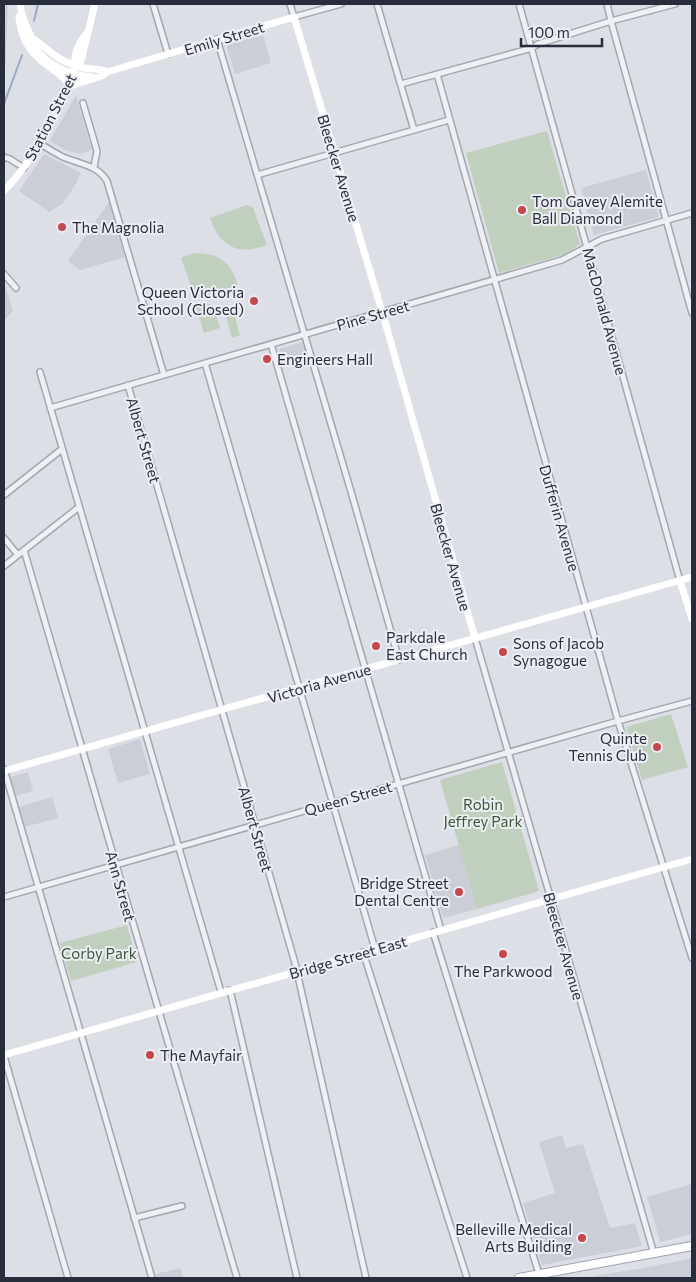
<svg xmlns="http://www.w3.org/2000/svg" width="696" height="1282" viewBox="0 0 696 1282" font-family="Commissioner,sans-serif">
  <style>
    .built { fill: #cbced7 }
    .green { fill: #c1cfbf }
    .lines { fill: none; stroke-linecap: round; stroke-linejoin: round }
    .stream { stroke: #9aaac4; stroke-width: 2 }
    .street-casing { stroke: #a3a6af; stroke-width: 8 }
    .primary-casing { stroke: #9da3b0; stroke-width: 10 }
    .street { stroke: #eff0f4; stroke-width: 5 }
    .secondary { stroke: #fff; stroke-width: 7 }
    .primary { stroke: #fff; stroke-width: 8 }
    .poi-dot { fill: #c4494f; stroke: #eceef4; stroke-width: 2 }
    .labels { text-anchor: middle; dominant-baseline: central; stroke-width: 4; stroke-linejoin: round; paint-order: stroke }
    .street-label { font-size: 15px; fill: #282d3b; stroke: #eceef4 }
    .poi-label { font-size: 15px; fill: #282d3b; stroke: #eceef4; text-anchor: start }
    .park-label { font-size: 15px; fill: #395636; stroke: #eceef4 }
  </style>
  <rect width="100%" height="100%" fill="#dddfe6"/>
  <!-- built -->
  <path class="built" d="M 4,4 L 8,4 L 4,94 Z
    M 263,35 L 271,63 L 235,74 L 226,45 Z
    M 76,95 L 92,150 L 80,154 L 65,150 L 50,141 Z
    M 44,154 L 81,173 L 74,187 L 63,203 L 49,212 L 19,191 Z
    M 646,170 L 659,217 L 594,235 L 581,188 Z
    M 109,202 L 125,257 L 80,270 L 68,261 Z
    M 4,282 L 13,311 L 4,320 Z
    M 303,342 L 307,357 L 283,364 L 279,349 Z
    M 140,739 L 150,774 L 118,783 L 108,749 Z
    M 28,772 L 33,791 L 16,796 L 10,777 Z
    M 52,797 L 58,818 L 25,827 L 19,807 Z
    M 459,845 L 477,909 L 443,918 L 425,855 Z
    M 562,1135 L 566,1148 L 583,1144 L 610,1228 L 635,1223 L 642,1246 L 542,1265 L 523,1203 L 555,1193 L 539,1142 Z
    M 692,1184 L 692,1234 L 660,1242 L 647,1197 Z
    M 692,1258 L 692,1278 L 581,1278 L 644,1268 Z
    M 180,1268 L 183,1278 L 157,1278 L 156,1274 Z"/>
  <!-- green -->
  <path class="green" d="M 547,131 L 580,244 L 566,254 L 499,273 L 466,153 Z
    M 247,205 L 253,208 L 267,245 C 238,256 220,247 210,218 Z
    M 194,253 C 219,253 230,261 238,285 L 201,298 L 194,295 L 181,258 Z
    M 208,303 L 214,309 L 220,328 L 204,333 L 196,306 Z
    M 234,314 L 240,335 L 232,338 L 226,316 Z
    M 671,714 L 688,767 L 642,780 L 626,727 Z
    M 502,762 L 539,891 L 477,909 L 440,780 Z
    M 127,925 L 137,962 L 71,981 L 60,943 Z"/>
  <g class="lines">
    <!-- stream -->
    <path class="stream" d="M 34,21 L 38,4
      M 4,104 L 22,55"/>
    <!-- street casing -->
    <g class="street-casing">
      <path id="street" d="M 153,4 L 168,54
        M 290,4 L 294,17 L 341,4
        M 377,4 L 414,130
        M 519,4 L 680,581
        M 607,4 L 611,21 L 692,313
        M 217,39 L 352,495 L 399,660
        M 437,74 L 618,721 L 692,958
        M 401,84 L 532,48 L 538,44 L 611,21 L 675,4
        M 83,103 L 97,151 L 94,167
        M 39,143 C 47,148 55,153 63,157 C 80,164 97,165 107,181 L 164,375
        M 4,157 L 10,159 L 24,168
        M 257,175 L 449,120
        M 4,274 L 16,288
        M 271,344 L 441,930
        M 205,363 L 375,949
        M 40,372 L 221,992
        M 128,385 L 295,963 L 366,1278
        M 50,408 L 562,260 L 602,239 L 692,213
        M 4,495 L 62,449
        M 4,538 L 18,555
        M 24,550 L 237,1278
        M 4,566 L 79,507
        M 475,638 L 654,1254
        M 4,769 L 152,1278
        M 4,897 L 618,721 L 692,701
        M 433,932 L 539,1274
        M 363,952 L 467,1278
        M 230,990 L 297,1278
        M 4,1056 L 68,1278
        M 134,1218 L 182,1206"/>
    </g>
    <!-- primary casing -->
    <g class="primary-casing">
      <path id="primary" d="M 519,1278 L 692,1246"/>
    </g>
    <!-- street -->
    <use href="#street" class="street"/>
    <!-- secondary -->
    <path class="secondary" d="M 20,4 C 21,16 26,26 31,36 C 33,40 33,44 35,47 C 45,65 73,76 92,77
      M 19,17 C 21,39 30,53 48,66 C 56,72 63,75 68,84
      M 33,39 C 46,46 52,57 69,63 C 73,65 79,67 84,68 C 92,70 99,68 107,72
      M 75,66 C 73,55 79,42 86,34
      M 67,87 L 102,76 L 107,72 L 294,17 L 381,308 L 475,638
      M 4,191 C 37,157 59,110 75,66 L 81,61 L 95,4
      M 680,581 L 692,619
      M 4,771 L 692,577
      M 4,1055 L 692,859"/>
    <!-- primary -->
    <use href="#primary" class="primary"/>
  </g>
  <!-- markers -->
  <g class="poi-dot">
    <circle cx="522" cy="210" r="5"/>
    <circle cx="62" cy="227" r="5"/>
    <circle cx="254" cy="301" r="5"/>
    <circle cx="267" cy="359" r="5"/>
    <circle cx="376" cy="646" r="5"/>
    <circle cx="503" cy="652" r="5"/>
    <circle cx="657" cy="747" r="5"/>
    <circle cx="459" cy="892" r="5"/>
    <circle cx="503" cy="954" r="5"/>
    <circle cx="150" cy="1055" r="5"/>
    <circle cx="582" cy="1238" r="5"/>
  </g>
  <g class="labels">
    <!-- street labels -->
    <g class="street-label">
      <text transform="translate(224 38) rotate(-17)">Emily Street</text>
      <text transform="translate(50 117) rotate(-63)">Station Street</text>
      <text transform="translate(339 168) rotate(73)">Bleecker Avenue</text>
      <text transform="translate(605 311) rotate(75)">MacDonald Avenue</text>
      <text transform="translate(373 315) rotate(-16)">Pine Street</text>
      <text transform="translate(144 440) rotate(74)">Albert Street</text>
      <text transform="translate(560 518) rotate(74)">Dufferin Avenue</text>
      <text transform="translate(451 557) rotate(74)">Bleecker Avenue</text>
      <text transform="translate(319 683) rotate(-16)">Victoria Avenue</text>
      <text transform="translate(348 798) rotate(-16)">Queen Street</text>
      <text transform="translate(256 829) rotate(74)">Albert Street</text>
      <text transform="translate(121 886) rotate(74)">Ann Street</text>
      <text transform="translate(564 946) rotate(74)">Bleecker Avenue</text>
      <text transform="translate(348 957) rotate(-16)">Bridge Street East</text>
    </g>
    <!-- poi labels -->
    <g class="poi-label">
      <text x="532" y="201">Tom Gavey Alemite<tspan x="532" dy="17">Ball Diamond</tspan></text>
      <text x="72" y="227">The Magnolia</text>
      <text x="244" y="292" text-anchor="end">Queen Victoria<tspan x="244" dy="17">School (Closed)</tspan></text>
      <text x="277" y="359">Engineers Hall</text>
      <text x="386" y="637">Parkdale<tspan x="386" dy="17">East Church</tspan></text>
      <text x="513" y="643">Sons of Jacob<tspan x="513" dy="17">Synagogue</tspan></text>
      <text x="647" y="738" text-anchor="end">Quinte<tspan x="647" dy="17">Tennis Club</tspan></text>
      <text x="449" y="883" text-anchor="end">Bridge Street<tspan x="449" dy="17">Dental Centre</tspan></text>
      <text x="503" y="971" text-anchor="middle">The Parkwood</text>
      <text x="160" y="1055">The Mayfair</text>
      <text x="572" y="1229" text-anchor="end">Belleville Medical<tspan x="572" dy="17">Arts Building</tspan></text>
    </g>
    <!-- park labels -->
    <g class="park-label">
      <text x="483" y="804">Robin<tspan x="483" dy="17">Jeffrey Park</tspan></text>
      <text x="99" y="953">Corby Park</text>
    </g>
  </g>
  <!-- border -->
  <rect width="696" height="1282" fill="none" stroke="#282d3b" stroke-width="10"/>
  <!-- scale -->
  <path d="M521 38v8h81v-8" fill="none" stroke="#282d3b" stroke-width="2.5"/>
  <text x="528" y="38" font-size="15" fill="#282d3b" stroke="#eceef4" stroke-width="4" paint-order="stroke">100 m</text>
</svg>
